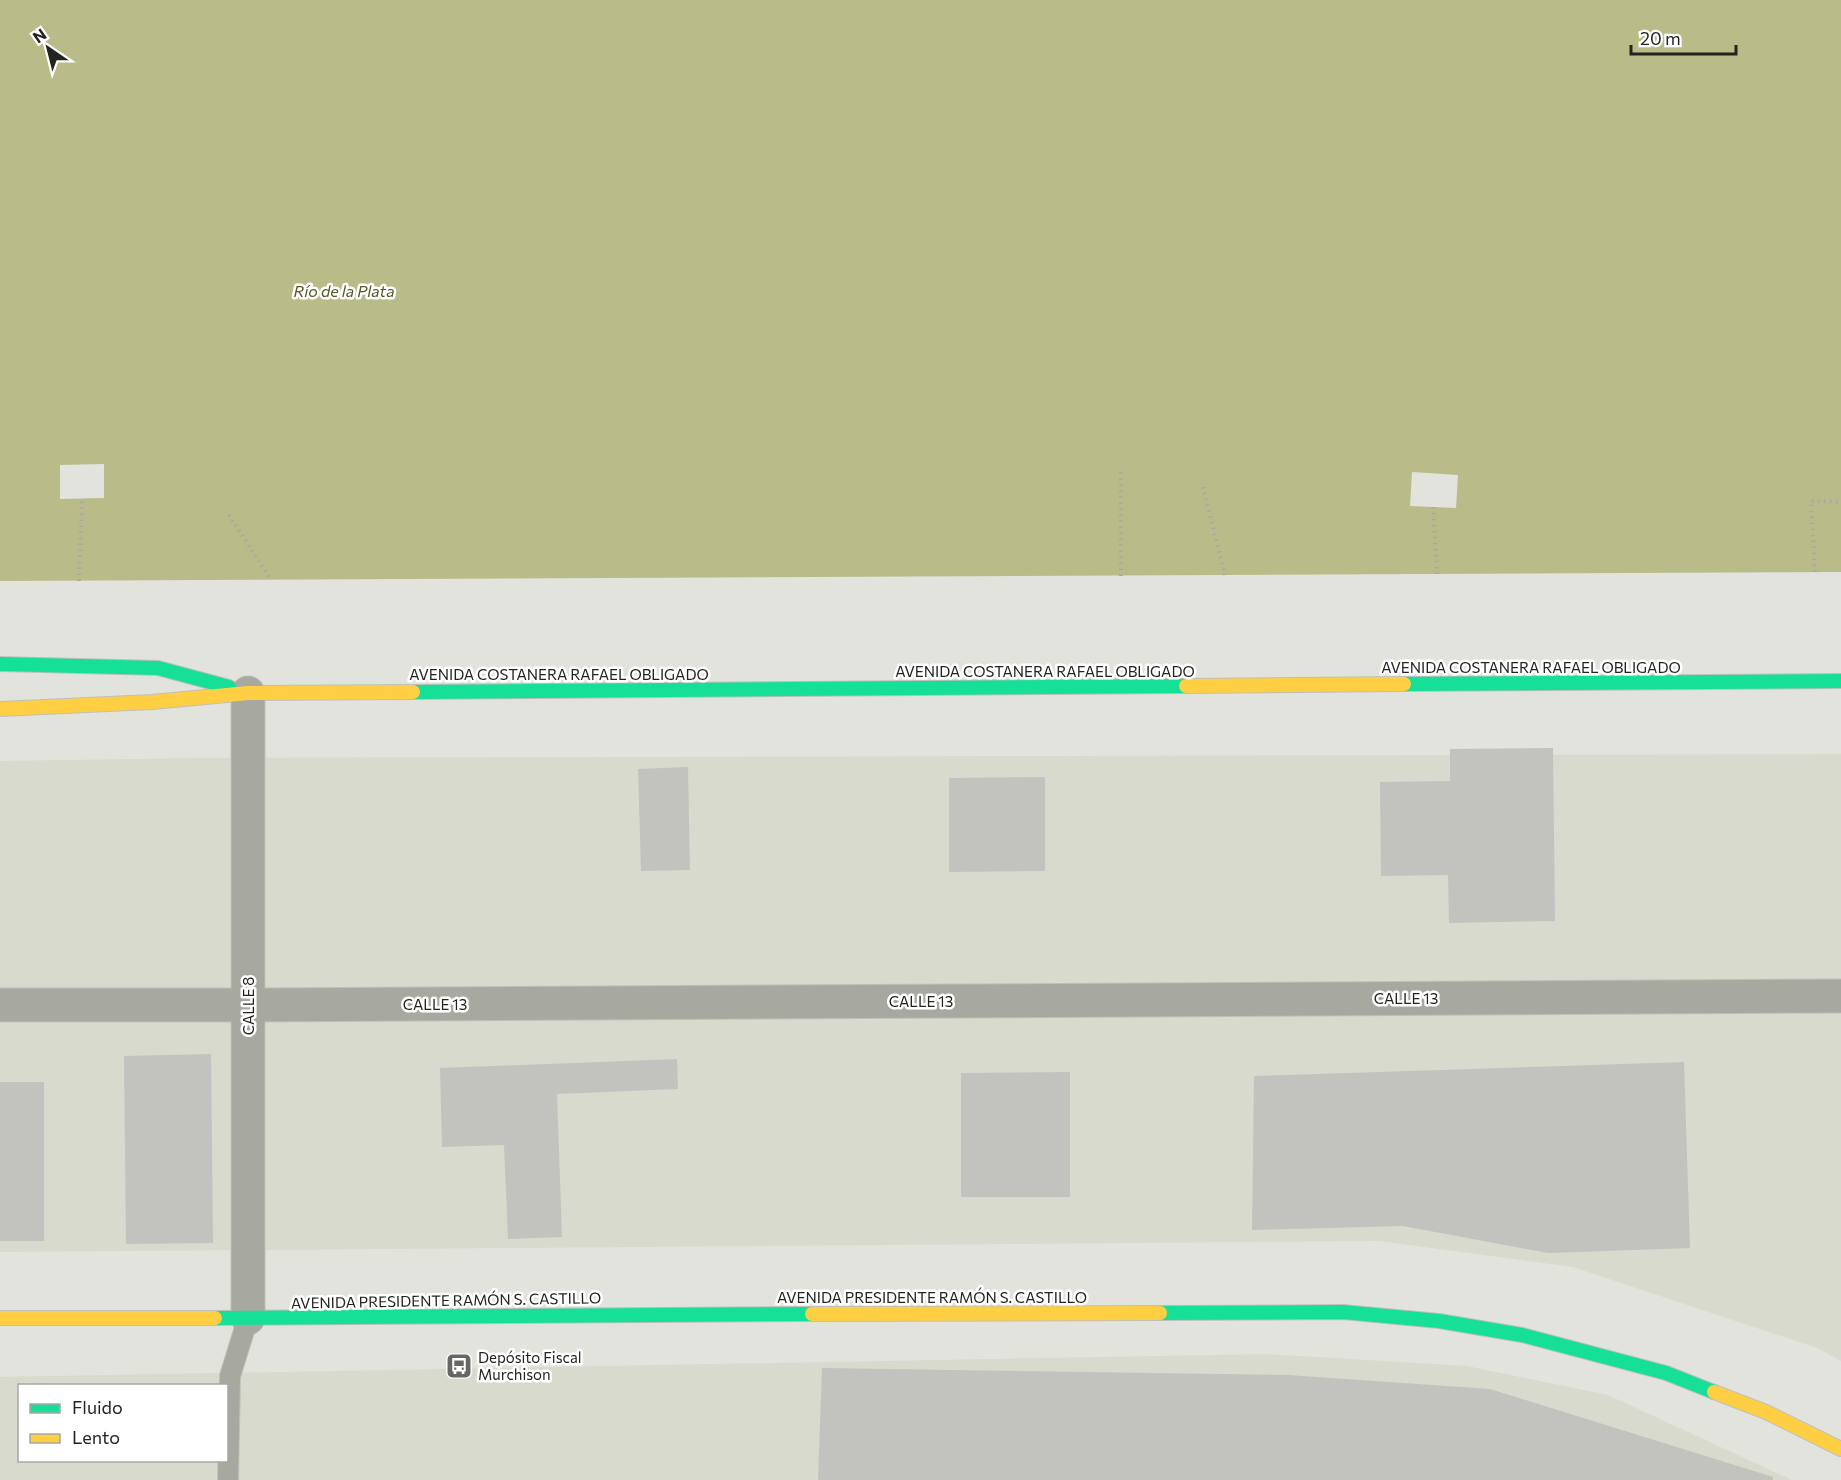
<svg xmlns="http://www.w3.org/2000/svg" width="1841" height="1480" viewBox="0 0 1841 1480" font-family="Commissioner,sans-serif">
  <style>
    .built { fill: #d8dacd; fill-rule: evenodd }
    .water { fill: #b9bc88 }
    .pier { fill: #e2e3dd }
    .building { fill: #c2c3be }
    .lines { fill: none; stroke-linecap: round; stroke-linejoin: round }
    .lane-casing { stroke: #bfc0bc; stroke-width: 22 }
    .street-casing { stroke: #bfc0bc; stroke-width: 35 }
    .fast-casing { stroke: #bfc0bc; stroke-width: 16 }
    .slow-casing { stroke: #bfc0bc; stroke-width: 16 }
    .path { stroke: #a8a9a2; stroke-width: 4; stroke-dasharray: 1.5 4.5; stroke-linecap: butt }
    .lane { stroke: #a7a89f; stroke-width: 20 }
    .street { stroke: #a7a89f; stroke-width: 33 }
    .fast { stroke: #16e098; stroke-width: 14 }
    .slow { stroke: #ffcf43; stroke-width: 14 }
    .labels { text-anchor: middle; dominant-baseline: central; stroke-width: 5; stroke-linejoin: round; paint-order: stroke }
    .street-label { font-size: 15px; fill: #232320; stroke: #fff }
    .poi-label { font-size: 15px; fill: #232320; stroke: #fff; text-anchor: start }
    .water-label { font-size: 16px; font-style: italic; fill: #555722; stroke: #fff }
  </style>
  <rect width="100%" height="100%" fill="#e2e3dd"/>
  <!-- built -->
  <path class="built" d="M 1841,754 L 1841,1361 L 1817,1348 L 1573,1267 L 1379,1241 L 0,1252 L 0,761 L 201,758 Z
    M 1266,1354 L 1467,1366 L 1608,1395 L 1792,1480 L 0,1480 L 0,1377 ZM 20,1386 L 226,1386 L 226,1460 L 20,1460 Z"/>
  <!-- water -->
  <path class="water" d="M 0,0 L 1841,0 L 1841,572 L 0,581 Z"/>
  <!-- pier -->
  <path class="pier" d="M 104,464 L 104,498 L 60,499 L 60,465 Z
    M 1412,472 L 1458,475 L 1456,508 L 1410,506 Z"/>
  <!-- building -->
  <path class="building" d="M 1553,748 L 1555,921 L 1449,923 L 1448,875 L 1381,876 L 1380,782 L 1450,781 L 1450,749 Z
    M 688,767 L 690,870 L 641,871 L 638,769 Z
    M 1045,777 L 1045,871 L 949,872 L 949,778 Z
    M 211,1054 L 213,1243 L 126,1244 L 124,1056 Z
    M 677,1059 L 678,1089 L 557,1094 L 562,1237 L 508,1239 L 504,1145 L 442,1147 L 440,1068 Z
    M 1684,1062 L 1690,1248 L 1548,1253 L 1403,1226 L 1252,1230 L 1254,1076 Z
    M 1070,1072 L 1070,1197 L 961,1197 L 961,1073 Z
    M 0,1082 L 44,1082 L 44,1241 L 0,1241 Z
    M 822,1368 L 1288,1375 L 1490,1389 L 1773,1477 L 1773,1480 L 818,1480 Z"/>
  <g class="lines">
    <!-- lane casing -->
    <g class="lane-casing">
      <path id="lane" d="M 228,1480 L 230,1376 L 248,1318"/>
    </g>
    <!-- street casing -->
    <g class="street-casing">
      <path id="street" d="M 0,1005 L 248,1005 L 1841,996
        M 248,1318 L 248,693"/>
    </g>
    <!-- fast casing -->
    <g class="fast-casing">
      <path id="fast" d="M 0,664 L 158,668 L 229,687
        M 1404,684 L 1841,681
        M 413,692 L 1186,686
        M 1160,1313 L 1343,1312 L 1439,1321 L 1522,1335 L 1666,1373 L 1714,1392
        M 215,1318 L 812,1314"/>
    </g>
    <!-- slow casing -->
    <g class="slow-casing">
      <path id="slow" d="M 1186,686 L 1404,684
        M 0,709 L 152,702 L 248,693 L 413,692
        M 812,1314 L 1160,1313
        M 0,1318 L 215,1318
        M 1714,1392 L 1766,1412 L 1841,1449"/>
    </g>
    <!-- path -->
    <path class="path" d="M 1203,487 L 1225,575
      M 1433,507 L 1437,574
      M 229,515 L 271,580
      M 1815,572 L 1811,501 L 1841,502
      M 1121,576 L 1121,471
      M 79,581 L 82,499"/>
    <!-- lane -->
    <use href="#lane" class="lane"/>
    <!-- street -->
    <use href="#street" class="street"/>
    <!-- fast -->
    <use href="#fast" class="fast"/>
    <!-- slow -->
    <use href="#slow" class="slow"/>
  </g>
  <!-- icons -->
  <defs>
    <g id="bus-square" transform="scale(1.35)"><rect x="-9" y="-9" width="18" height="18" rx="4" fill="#666662" stroke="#fff"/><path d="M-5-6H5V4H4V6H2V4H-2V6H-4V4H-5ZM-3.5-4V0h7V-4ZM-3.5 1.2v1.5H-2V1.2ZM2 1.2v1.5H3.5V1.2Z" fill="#fff"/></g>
  </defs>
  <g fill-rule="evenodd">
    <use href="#bus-square" x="459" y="1366"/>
  </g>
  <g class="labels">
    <!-- street labels -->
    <g class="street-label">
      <text x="1531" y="667">AVENIDA COSTANERA RAFAEL OBLIGADO</text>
      <text x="1045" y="671">AVENIDA COSTANERA RAFAEL OBLIGADO</text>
      <text x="559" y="674">AVENIDA COSTANERA RAFAEL OBLIGADO</text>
      <text x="1406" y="998">CALLE 13</text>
      <text x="921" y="1001">CALLE 13</text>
      <text x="435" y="1004">CALLE 13</text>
      <text transform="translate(248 1006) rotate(-90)">CALLE 8</text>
      <text x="932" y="1297">AVENIDA PRESIDENTE RAMÓN S. CASTILLO</text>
      <text transform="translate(446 1300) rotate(-1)">AVENIDA PRESIDENTE RAMÓN S. CASTILLO</text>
    </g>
    <!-- poi labels -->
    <g class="poi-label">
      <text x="478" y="1357">Depósito Fiscal<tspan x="478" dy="17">Murchison</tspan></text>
    </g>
    <!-- water labels -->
    <g class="water-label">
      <text x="344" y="290">Río de la Plata</text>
    </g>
  </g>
  <!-- legend -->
  <rect x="18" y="1384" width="210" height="78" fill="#ffffff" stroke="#a7a7a6" stroke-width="1.5"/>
  <rect x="30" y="1404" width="30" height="9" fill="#16e098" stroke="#a7a7a6" stroke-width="1.5"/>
  <text x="72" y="1414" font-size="18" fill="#232320">Fluido</text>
  <rect x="30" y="1434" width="30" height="9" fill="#ffcf43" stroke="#a7a7a6" stroke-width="1.5"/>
  <text x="72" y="1444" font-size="18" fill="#232320">Lento</text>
  <!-- north arrow -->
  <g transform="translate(48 48) rotate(325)" stroke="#ffffff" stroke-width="4.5" paint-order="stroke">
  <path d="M0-4.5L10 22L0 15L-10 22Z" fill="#232320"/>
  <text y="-9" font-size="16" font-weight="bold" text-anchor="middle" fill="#232320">N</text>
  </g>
  <!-- scale -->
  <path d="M1631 45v9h105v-9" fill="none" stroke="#232320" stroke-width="3"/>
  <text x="1640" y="45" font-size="18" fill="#232320" stroke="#ffffff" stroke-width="4.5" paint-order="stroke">20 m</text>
</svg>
